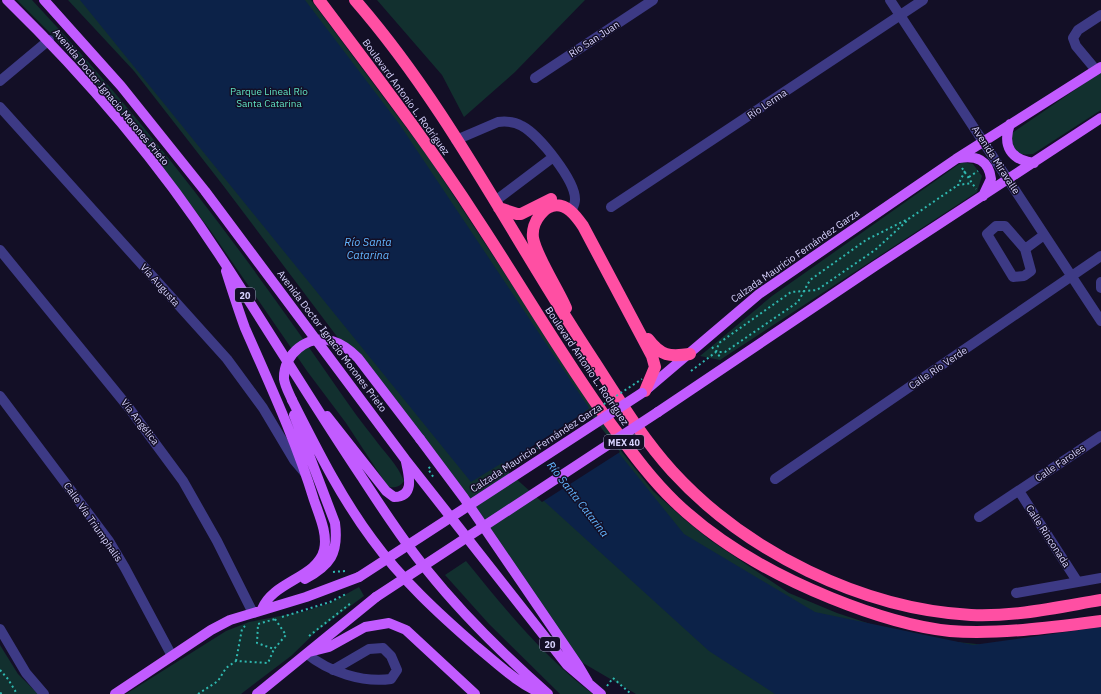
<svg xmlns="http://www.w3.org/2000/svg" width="1101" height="694" viewBox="0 0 1101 694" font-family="'IBM Plex Sans',sans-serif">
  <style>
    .green { fill: #12302f }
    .water { fill: #0c2248 }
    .pier { fill: #130f26 }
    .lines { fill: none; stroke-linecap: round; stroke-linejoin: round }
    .path { stroke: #2fb8b0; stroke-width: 2; stroke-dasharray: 2 3; stroke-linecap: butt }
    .minor { stroke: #3d3a85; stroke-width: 10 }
    .major { stroke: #c25bff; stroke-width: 10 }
    .highway { stroke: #ff4fa3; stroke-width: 12 }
    .path-bridge { stroke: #2fb8b0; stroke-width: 2; stroke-dasharray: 2 3; stroke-linecap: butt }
    .major-bridge { stroke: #c25bff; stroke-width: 10 }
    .labels { text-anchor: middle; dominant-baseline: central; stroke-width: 3; stroke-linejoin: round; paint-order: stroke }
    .shield { fill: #130f26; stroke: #9e99be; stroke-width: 1 }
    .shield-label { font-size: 9px; font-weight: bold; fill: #d9d4ff }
    .street-label { font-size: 10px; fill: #d9d4ff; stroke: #130f26 }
    .park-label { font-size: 10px; fill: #5fe0c0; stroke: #130f26 }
    .water-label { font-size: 11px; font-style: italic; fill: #62b6ff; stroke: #130f26 }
  </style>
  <rect width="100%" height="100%" fill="#130f26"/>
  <!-- green -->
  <path class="green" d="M 17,0 L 32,0 C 146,121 246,255 340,392 C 351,408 362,423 374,438 C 384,452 398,465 404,481 C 400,487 395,488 388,487 L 346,423 L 307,371 L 210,230 L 106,95 L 50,33 Z
    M 68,0 L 311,0 L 429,158 L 622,452 L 653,491 L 684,519 L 710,540 L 789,593 L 837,613 L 910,637 L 986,645 L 1101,694 L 636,694 L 583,663 L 222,184 L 134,71 Z
    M 377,0 L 585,0 L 515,72 L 464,117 L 442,75 Z
    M 1101,72 L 1101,110 L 1033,154 C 1013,156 1012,151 1012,133 Z
    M 962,162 L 973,164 L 982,176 L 977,192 L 720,360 L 700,356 L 772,296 Z
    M 466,561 C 505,609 544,657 593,694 L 560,694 L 489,624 L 445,575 Z
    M 359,587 L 364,596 L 318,630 L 291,656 L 241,694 L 126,694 L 226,631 L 249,622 L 306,611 L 330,603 Z
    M 0,645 L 18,674 L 38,694 L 0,694 Z"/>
  <!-- water -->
  <path class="water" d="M 80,0 L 305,0 L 400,125 L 581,396 L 589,408 L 585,411 L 684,534 L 815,612 L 973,645 L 1101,627 L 1101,694 L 775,694 L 709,651 L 502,463 L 471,482 Z"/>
  <!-- pier -->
  <path class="pier" d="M 591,408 L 588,411 L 620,452 L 542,502 L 502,466 Z"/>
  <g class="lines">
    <!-- path -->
    <path class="path" d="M 962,168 L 976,189
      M 965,171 L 958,185 L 972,183
      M 969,177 L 978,171
      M 712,347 L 721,358
      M 716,352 L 719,343 L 791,292 L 817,290 L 875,250 L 908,220
      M 691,371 L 716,352 L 725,352 L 798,302 L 810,280 L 866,240 L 910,218 L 958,185
      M 430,467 L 428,469 L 434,478
      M 333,572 L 345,571
      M 282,617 L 330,602 L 346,594
      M 275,619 L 286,635 L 274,649 L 257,643 L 258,624 Z
      M 309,636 L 351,603
      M 236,661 L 242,629 L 245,626
      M 0,670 L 8,679 L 17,694
      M 607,686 L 613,678 L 631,694
      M 0,693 L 3,694
      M 198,694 L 218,681 L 226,668 L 236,661 L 268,663 L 274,649"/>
    <!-- minor -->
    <path class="minor" d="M 890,0 L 1101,321
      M 1096,70 L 1076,46 L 1073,38 L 1078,30 L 1101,15
      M 535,78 L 653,0
      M 0,81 L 49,40
      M 0,107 L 227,359 L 263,408 L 294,460 L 305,473
      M 456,140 L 498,122 C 506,121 515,122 522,126 C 539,135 576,181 575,200 C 575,204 573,207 571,211
      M 495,201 L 552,158
      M 611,207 L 923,0
      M 1025,249 L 1031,271 L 1024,276 L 1013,277 L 987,234 L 996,226 L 1005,226 L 1025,249 L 1044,235
      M 0,250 L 129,408 L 183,481 L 217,541 L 253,613
      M 1101,282 L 1101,288
      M 0,396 L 109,541 L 125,568 L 172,656
      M 775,479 L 1101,256
      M 1019,491 L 1077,581
      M 979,517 L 1101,436
      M 1016,593 L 1101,578
      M 0,629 L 26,673 L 44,694
      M 307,654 C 329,672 363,683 391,679 L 397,670 L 391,656 L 383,648 L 369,649 L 333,670"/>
    <!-- major -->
    <path class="major" d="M 7,0 C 87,78 161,165 222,259 C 269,331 313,404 361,476 C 382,508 403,541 427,570 C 463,615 505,656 548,694
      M 44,0 L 121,86 L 205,191 L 405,459 L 567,665 L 601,694
      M 1010,124 C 1002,146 1011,160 1034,163
      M 959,158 C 976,155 989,160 991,179 L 983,196
      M 226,271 C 232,290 238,309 245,328 C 270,385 296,441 314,500 C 319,515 328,534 324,550 C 317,578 273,581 262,609
      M 646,390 L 759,294 L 956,159 L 1101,67
      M 292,400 C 316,447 340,496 372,539 C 401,579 439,614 477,647 C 498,664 518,684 543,694
      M 658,412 L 875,266 L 1101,118
      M 294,415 L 335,523 C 339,554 330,565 305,579
      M 327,416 L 386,491 L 394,497 C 415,497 409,476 406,462
      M 420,439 L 464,498 L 578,665 L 588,682
      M 309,652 L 329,647 L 365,627 L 389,623 L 406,630 L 475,694
      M 115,694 L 211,630 L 230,620 L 306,597 L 359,577
      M 257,694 L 376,597"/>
    <!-- highway -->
    <path class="highway" d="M 319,0 C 373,72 428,143 477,219 C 522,287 562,357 610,423 C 630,450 650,478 675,502 C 719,544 774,575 831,598 C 868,613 910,627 950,631 C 996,635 1055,627 1101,621
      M 355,0 C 450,109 514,241 594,361 C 618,398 642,438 672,471 C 746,552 862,609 971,615 C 1015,617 1059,607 1101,600
      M 499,208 L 517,214 L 521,214 L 551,199
      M 566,308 C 558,289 536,256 533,238 C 532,230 535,221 540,215 C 543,211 547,207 552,206 C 566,202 576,216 583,226 L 652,356 L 655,367 L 645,391
      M 648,339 C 661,356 669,357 690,354"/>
    <!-- path-bridge -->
    <path class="path-bridge" d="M 516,462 L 642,379"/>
    <!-- major-bridge -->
    <path class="major-bridge" d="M 292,400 C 289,393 285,386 284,379 C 283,354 308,334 332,341 C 343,344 351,351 358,358 L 420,439
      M 359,577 L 642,393
      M 376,597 L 658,412"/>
  </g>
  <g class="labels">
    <!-- shield labels -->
    <g class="shield">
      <rect x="235" y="288" width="20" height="14" rx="3"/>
      <rect x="604" y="435" width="40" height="14" rx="3"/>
      <rect x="540" y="637" width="20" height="14" rx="3"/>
    </g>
    <g class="shield-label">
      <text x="245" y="295">20</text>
      <text x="624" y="442">MEX 40</text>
      <text x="550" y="644">20</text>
    </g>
    <!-- street labels -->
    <g class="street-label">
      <text transform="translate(594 39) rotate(-33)">Río San Juan</text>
      <text transform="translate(111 97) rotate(50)">Avenida Doctor Ignacio Morones Prieto</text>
      <text transform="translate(406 97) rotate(54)">Boulevard Antonio L. Rodríguez</text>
      <text transform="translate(767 104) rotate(-34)">Río Lerma</text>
      <text transform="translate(996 160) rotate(57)">Avenida Miravalle</text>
      <text transform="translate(795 256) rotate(-35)">Calzada Mauricio Fernández Garza</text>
      <text transform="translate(160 285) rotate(48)">Vía Augusta</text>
      <text transform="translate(332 341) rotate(53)">Avenida Doctor Ignacio Morones Prieto</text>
      <text transform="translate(587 366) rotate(56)">Boulevard Antonio L. Rodríguez</text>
      <text transform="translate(938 368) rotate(-34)">Calle Río Verde</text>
      <text transform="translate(140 422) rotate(52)">Vía Angélica</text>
      <text transform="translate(536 448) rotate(-33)">Calzada Mauricio Fernández Garza</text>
      <text transform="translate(1060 463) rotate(-34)">Calle Faroles</text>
      <text transform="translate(93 522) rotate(55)">Calle Vía Triumphalis</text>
      <text transform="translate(1048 536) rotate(57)">Calle Rinconada</text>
    </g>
    <!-- park labels -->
    <g class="park-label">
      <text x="269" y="91">Parque Lineal Río<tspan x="269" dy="12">Santa Catarina</tspan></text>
    </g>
    <!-- water labels -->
    <g class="water-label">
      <text x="368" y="242">Río Santa<tspan x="368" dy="13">Catarina</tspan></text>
      <text transform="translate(578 499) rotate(52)">Río Santa Catarina</text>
    </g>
  </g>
</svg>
